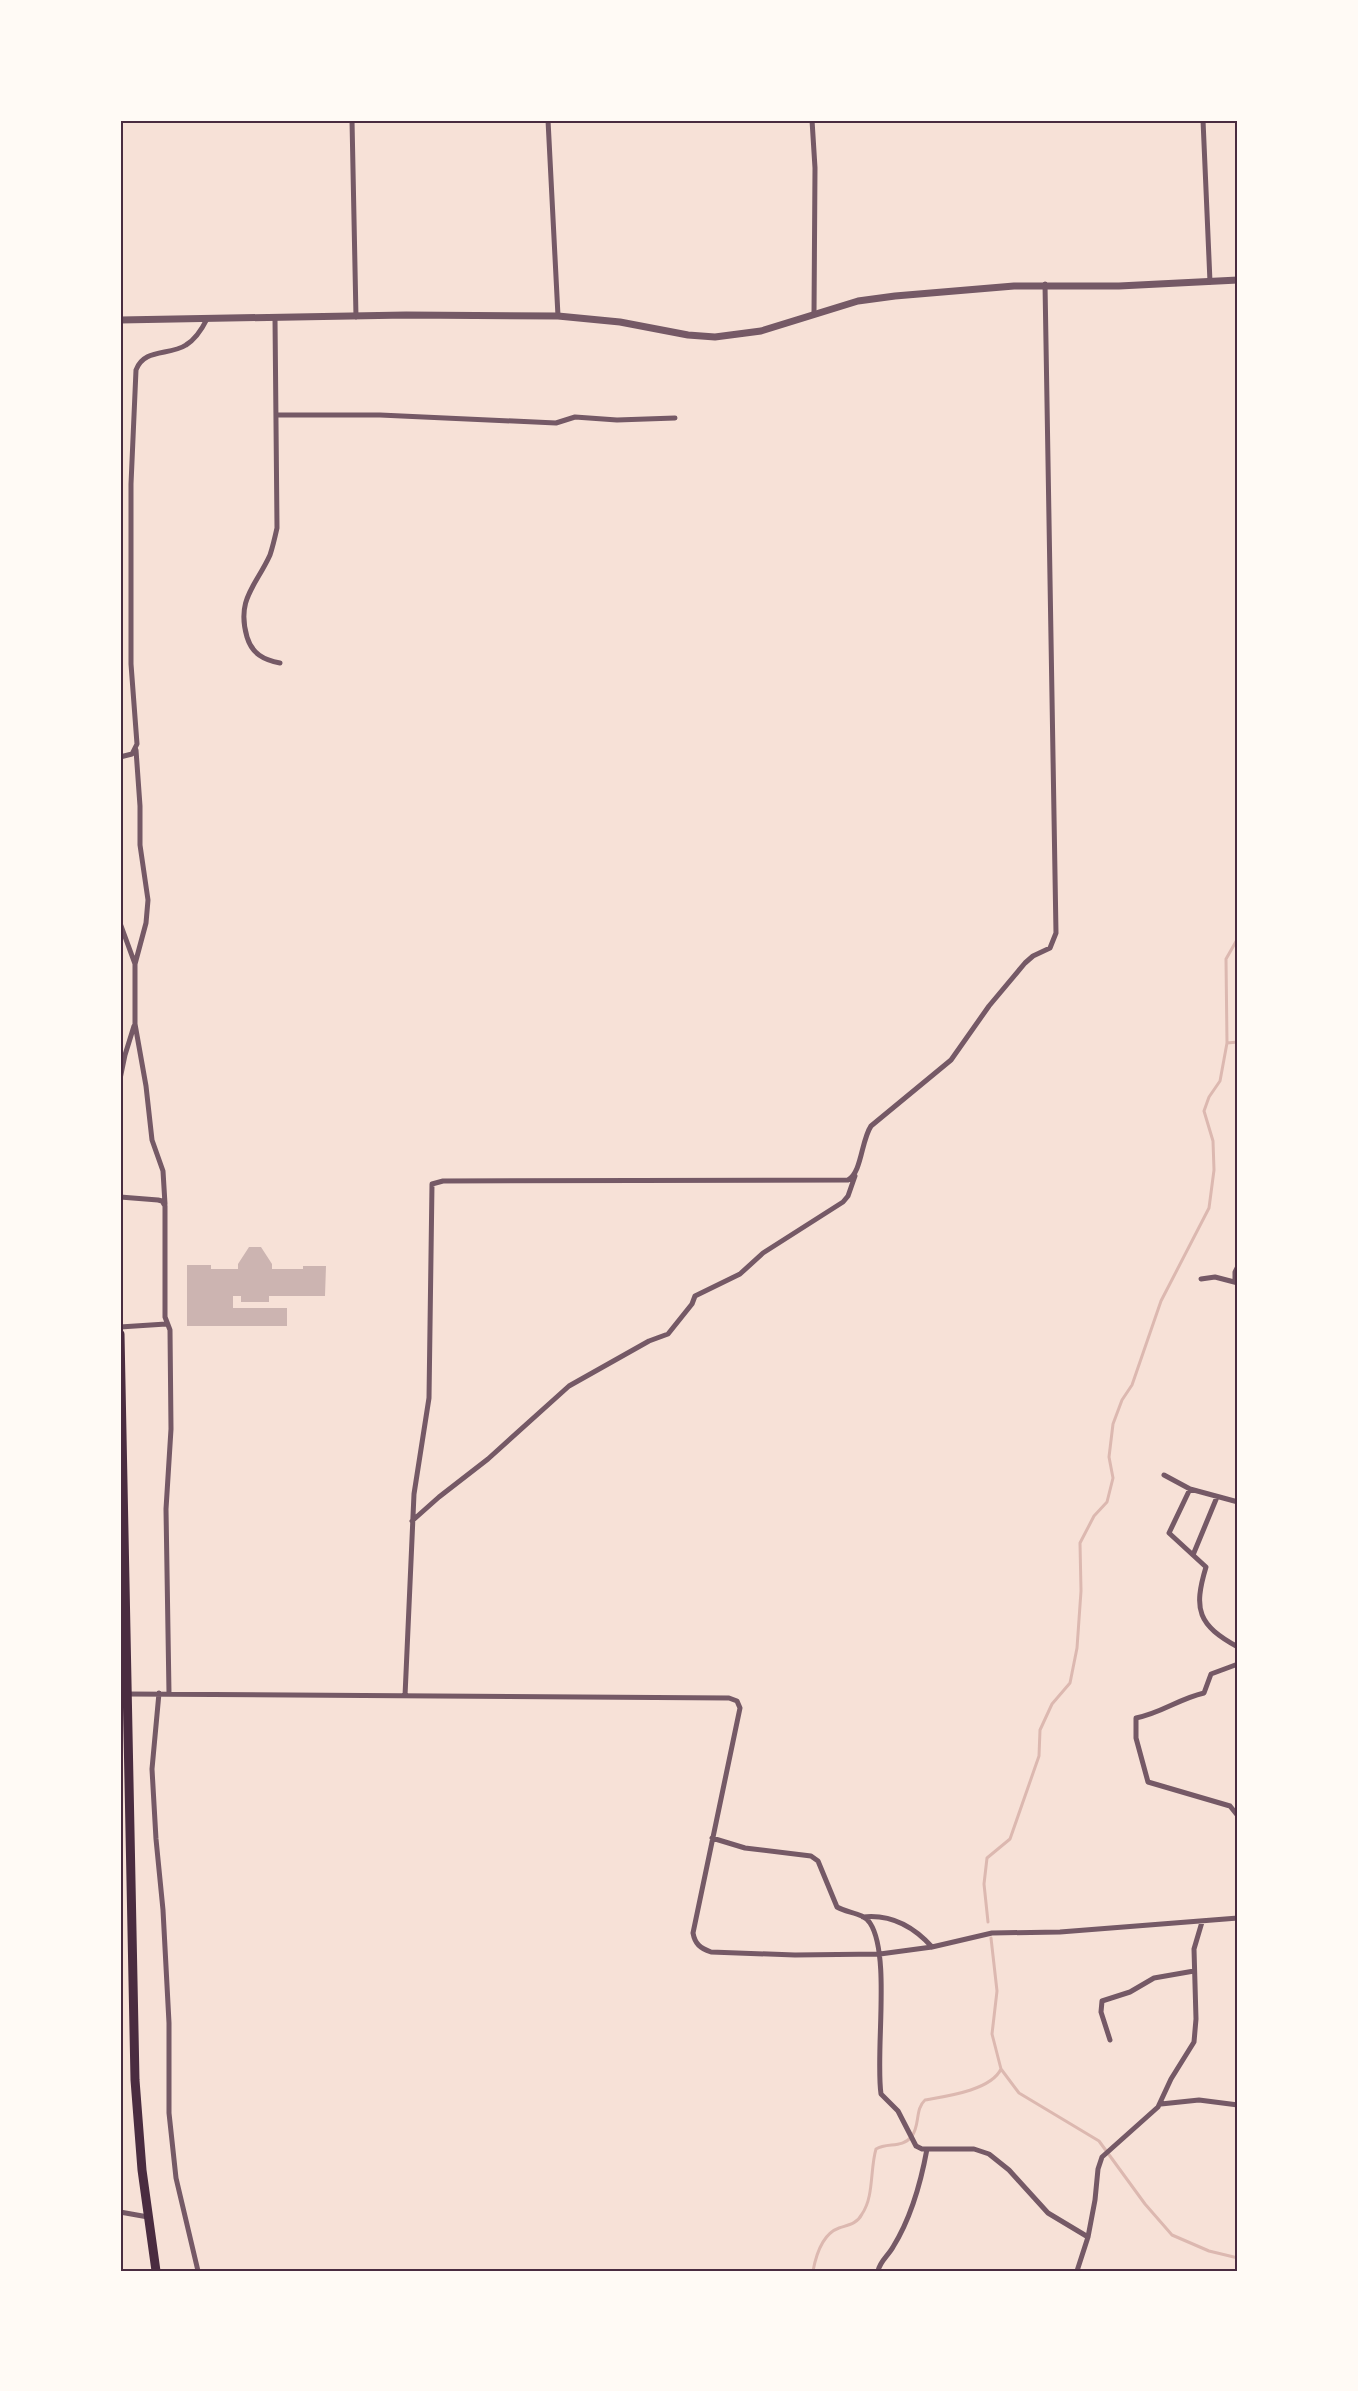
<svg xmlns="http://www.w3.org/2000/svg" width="1358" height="2391" viewBox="0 0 1358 2391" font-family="'Sofia Sans Condensed',sans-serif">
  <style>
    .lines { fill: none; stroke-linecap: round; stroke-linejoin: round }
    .stream { stroke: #dcb8b0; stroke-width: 3 }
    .building { fill: #ccb4b1 }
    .minor { stroke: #755966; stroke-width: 5 }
    .tertiary { stroke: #755966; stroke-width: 7 }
    .trunk { stroke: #4a2c40; stroke-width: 9 }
    .neatline { fill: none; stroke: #4a2c40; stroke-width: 2 }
  </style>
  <rect width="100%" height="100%" fill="#f7e1d7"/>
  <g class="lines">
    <!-- stream -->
    <path class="stream" d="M 1227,1043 L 1238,1042
      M 988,1922 L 984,1884 L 987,1858 L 1010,1839 L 1039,1756 L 1040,1730 L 1052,1704 L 1070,1683 L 1077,1648 L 1081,1591 L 1080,1543 L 1094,1516 L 1107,1502 L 1113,1478 L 1109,1457 L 1113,1424 L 1122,1400 L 1132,1385 L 1161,1301 L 1209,1208 L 1214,1170 L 1213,1141 L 1204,1111 L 1209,1097 L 1220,1081 L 1227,1043 L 1226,959 L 1238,938
      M 991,1938 L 997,1991 L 992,2034 L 1001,2069 L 1019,2093 L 1099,2141 L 1145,2204 L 1172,2235 L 1209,2251 L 1238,2258
      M 813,2271 C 816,2255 822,2234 839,2228 C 848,2225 857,2224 862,2214 C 874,2197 870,2169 876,2149 C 888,2142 902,2149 912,2136 C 920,2125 915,2109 925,2100 C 948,2096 991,2090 1001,2069"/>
  </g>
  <!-- building -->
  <path class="building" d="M 249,1247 L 261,1247 L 272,1264 L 272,1269 L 303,1269 L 303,1266 L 326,1266 L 325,1296 L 269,1296 L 269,1302 L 241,1302 L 241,1296 L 233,1296 L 233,1308 L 287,1308 L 287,1326 L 187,1326 L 187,1265 L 211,1265 L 211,1269 L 238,1269 L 238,1264 Z"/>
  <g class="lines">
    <!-- minor -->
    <path class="minor" d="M 352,120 L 356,317
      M 548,120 L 558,316
      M 812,120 L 815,168 L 814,315
      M 1203,120 L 1210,282
      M 275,318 L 277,528 C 275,537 273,546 270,555 C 256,586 236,599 247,637 C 252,654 264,660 280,663
      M 276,415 L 380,415 L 556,423 L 575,417 L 617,420 L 675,418
      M 136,750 L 140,806 L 140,845 L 148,900 L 146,923 L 135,964 L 135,1024 L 146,1086 L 152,1140 L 163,1171 L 165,1204
      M 120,757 L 132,754 L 137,744 L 131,664 L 131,484 L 136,370 C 144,348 169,356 186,345 C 196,339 202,329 207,319
      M 120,923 L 135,964
      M 120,1079 L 125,1055 L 134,1026
      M 120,1197 L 158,1200 L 162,1201 L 165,1206 L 165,1317 L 170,1330 L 171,1429 L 166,1509 L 169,1693
      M 1201,1279 L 1215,1277 L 1238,1283
      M 1235,1282 L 1235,1272 L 1238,1266
      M 120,1327 L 166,1324
      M 1164,1475 L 1190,1489 L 1238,1502
      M 1190,1489 L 1169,1533 L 1206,1567 C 1193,1610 1198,1625 1238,1647
      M 412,1521 L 439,1497 L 488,1459 L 569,1386 L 649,1341 L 668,1334 L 692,1304 L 695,1296 L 740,1274 L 763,1253 L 843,1202 L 848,1196 L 855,1176
      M 1193,1555 L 1217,1497
      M 1238,1664 L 1211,1674 L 1204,1693 C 1178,1699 1162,1713 1136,1718 L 1136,1738 L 1148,1782 L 1230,1806 L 1238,1816
      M 159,1693 L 152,1769 L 156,1839 L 163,1910 L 169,2023 L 169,2113 L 176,2178 L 198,2271
      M 127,1694 L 729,1698 L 737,1701 L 740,1708 L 693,1933 C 695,1944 700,1948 711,1952 L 795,1955 L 880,1954 L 932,1947 L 992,1933 L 1060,1932 L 1238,1918
      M 405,1696 L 414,1494 L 429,1398 L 432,1184 L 443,1181 L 848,1180 C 862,1172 861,1141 871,1126 L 951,1060 L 989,1006 L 1025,963 L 1033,956 L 1050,948 L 1056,933 L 1045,284
      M 712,1838 L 745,1848 L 811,1856 L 818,1861 L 837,1907 C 847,1913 864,1913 870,1923 C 891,1955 875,2053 881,2094 L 898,2111 L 916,2146 L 922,2149 L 974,2149 L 989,2154 L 1009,2170 L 1048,2213 L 1088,2237
      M 863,1917 C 891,1914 913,1926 932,1947
      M 1110,2040 L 1101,2012 L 1102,2001 L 1130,1992 L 1154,1978 L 1194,1971
      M 1161,2104 L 1199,2100 L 1238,2105
      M 120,2212 L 148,2217
      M 878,2271 C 880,2261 888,2256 893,2247 C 911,2218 921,2182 927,2149
      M 1077,2271 L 1088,2237 L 1095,2200 L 1098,2169 L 1102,2157 L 1158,2107 L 1171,2079 L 1194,2042 L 1196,2019 L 1194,1949 L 1202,1922"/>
    <!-- tertiary -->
    <path class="tertiary" d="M 120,320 L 406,315 L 558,316 L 620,322 L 688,335 L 715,337 L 761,331 L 858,301 L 895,296 L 1014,286 L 1119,286 L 1238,280"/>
    <!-- trunk -->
    <path class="trunk" d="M 120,1334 L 135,2080 L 142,2170 L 156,2271"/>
  </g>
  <!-- border -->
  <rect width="1358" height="2391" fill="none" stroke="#fffaf5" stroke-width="243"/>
  <rect x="122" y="122" width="1114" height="2148" class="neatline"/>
</svg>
